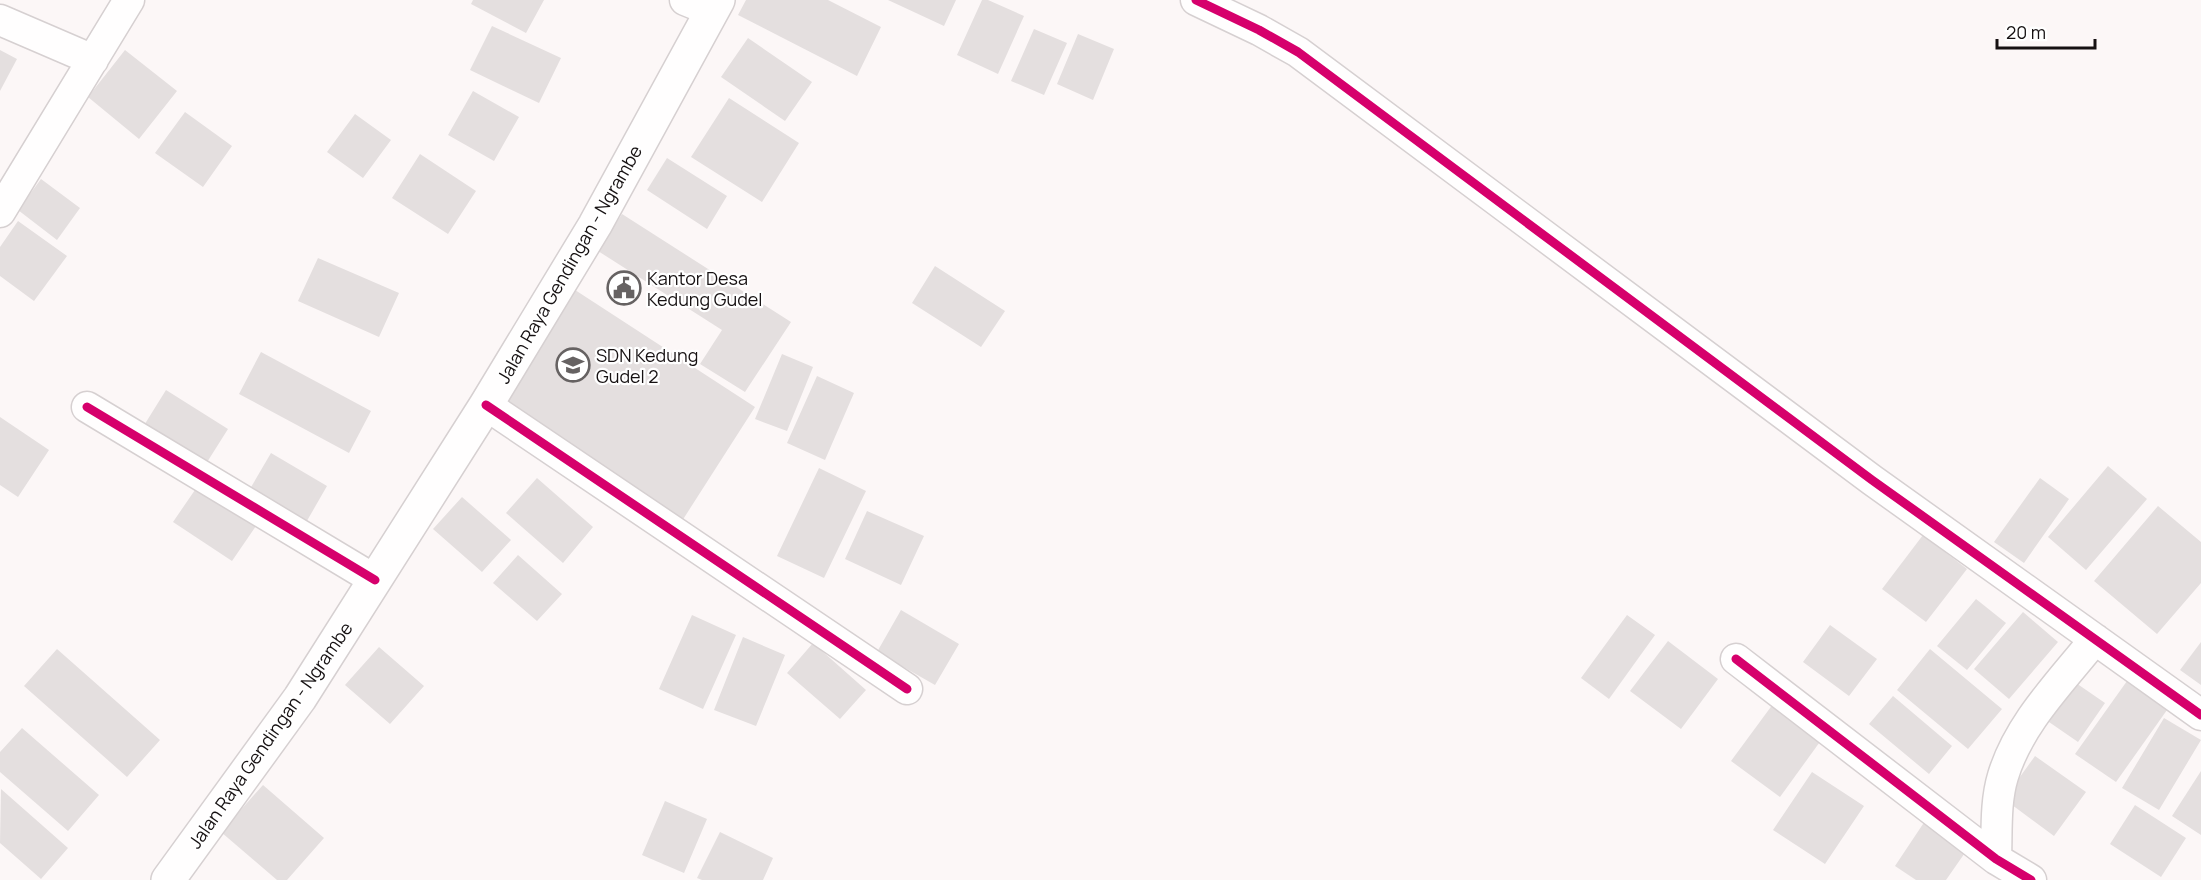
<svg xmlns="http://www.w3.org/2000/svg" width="2201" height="880" viewBox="0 0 2201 880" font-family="Manrope,sans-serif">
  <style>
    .building { fill: #e4dfdf }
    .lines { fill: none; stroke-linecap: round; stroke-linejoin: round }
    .street-casing { stroke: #d6d0d1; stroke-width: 33 }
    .secondary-casing { stroke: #d6d0d1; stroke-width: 36 }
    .street { stroke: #fffefe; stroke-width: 30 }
    .secondary { stroke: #fffefe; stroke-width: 33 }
    .cycleway-casing { stroke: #fff; stroke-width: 13 }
    .cycleway { stroke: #d6006c; stroke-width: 9 }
    .labels { text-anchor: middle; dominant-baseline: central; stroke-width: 4.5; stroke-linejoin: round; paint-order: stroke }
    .street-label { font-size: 18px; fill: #161112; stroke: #fff }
    .poi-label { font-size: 18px; fill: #161112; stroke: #fff; text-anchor: start }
  </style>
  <rect width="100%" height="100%" fill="#fcf7f7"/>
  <!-- building -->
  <path class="building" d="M 473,0 L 544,0 L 526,33 L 471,4 Z
    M 746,0 L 828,0 L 881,27 L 857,76 L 738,15 Z
    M 888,0 L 956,0 L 944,26 Z
    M 982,0 L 988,0 L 1024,16 L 998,74 L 957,55 Z
    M 492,26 L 561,58 L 539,103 L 470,70 Z
    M 1034,29 L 1067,43 L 1044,95 L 1011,81 Z
    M 1078,34 L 1114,49 L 1093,100 L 1057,84 Z
    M 748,38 L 812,82 L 785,121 L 721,77 Z
    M 0,50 L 17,59 L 0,91 Z
    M 125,50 L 177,91 L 139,139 L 88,97 Z
    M 473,91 L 519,117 L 494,161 L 448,135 Z
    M 729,98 L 799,143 L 762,202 L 691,157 Z
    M 185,112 L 232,146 L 203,187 L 155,153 Z
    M 355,114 L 391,140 L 363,178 L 327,152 Z
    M 420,154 L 476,191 L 448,234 L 392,198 Z
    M 667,158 L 727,196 L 707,229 L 647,190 Z
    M 41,179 L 80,208 L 57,240 L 18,210 Z
    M 622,214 L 791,322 L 745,392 L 700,364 L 722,330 L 598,251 Z
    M 18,221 L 67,256 L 34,301 L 0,276 L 0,247 Z
    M 318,258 L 399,293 L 379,337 L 298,301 Z
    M 935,266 L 1005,311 L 981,347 L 912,303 Z
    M 572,288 L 755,407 L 682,521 L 498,401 Z
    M 261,352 L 371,411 L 349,453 L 239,394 Z
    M 782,354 L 813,367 L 787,431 L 755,419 Z
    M 817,376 L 854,393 L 825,460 L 787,443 Z
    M 166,390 L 228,429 L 204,467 L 143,427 Z
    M 0,417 L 49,450 L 18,497 L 0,485 Z
    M 271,453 L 327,486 L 304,526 L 247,494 Z
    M 2108,466 L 2147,499 L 2086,570 L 2048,537 Z
    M 819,468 L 866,491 L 824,578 L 777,556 Z
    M 537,478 L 593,527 L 563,563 L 506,513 Z
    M 2040,478 L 2069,499 L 2024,563 L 1994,542 Z
    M 197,487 L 256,526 L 232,561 L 173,522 Z
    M 462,497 L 511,540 L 482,572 L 433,529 Z
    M 2158,506 L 2201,542 L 2201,583 L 2157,634 L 2094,581 Z
    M 867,511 L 924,536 L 901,585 L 845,559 Z
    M 1923,535 L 1967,569 L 1926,622 L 1882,589 Z
    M 518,555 L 562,594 L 537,621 L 493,583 Z
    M 1976,599 L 2006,623 L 1967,670 L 1937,646 Z
    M 901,610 L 959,644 L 935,685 L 877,652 Z
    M 2023,612 L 2058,642 L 2009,699 L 1974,669 Z
    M 692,615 L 736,635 L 703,709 L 659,689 Z
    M 1627,615 L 1655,635 L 1609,699 L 1581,678 Z
    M 1830,625 L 1877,659 L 1849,696 L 1803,662 Z
    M 743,637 L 785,655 L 756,726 L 714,710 Z
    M 1668,641 L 1718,679 L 1681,729 L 1630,691 Z
    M 2201,642 L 2201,685 L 2180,670 Z
    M 813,643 L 866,690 L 840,719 L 787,673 Z
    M 379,647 L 424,686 L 390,724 L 345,685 Z
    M 57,649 L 160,740 L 127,777 L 24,686 Z
    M 1930,649 L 2002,709 L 1968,749 L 1897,690 Z
    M 2127,681 L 2167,710 L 2116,782 L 2075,754 Z
    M 2076,683 L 2105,703 L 2078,742 L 2049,722 Z
    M 1893,696 L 1952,746 L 1929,774 L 1869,724 Z
    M 1773,704 L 1822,739 L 1780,797 L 1731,761 Z
    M 2164,718 L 2201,740 L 2159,810 L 2122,788 Z
    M 22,728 L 99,795 L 68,831 L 0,772 L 0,752 Z
    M 2035,756 L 2086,792 L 2054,836 L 2004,799 Z
    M 2201,771 L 2201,835 L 2172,816 Z
    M 1812,772 L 1864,806 L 1825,864 L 1773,830 Z
    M 263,785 L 324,838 L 287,880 L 277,880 L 221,832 Z
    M 1,789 L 68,848 L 41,879 L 0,843 Z
    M 665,801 L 707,819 L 684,873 L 642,855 Z
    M 2135,805 L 2186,838 L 2161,877 L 2110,844 Z
    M 1927,818 L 1969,847 L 1946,880 L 1916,880 L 1895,866 Z
    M 720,832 L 773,858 L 763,880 L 702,880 L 697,878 Z"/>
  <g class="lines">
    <!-- street casing -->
    <g class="street-casing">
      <path id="street" d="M 685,0 L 712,11
        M 1196,0 L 1259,30 L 1298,52 L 1872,480 L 2201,715
        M 0,20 L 93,60
        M 0,212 L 129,0
        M 486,405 L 907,689
        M 87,407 L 375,580
        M 1736,659 L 1996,859 L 2031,880
        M 1996,859 C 1997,832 1995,802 2003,776 C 2019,723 2061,682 2095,639"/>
    </g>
    <!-- secondary casing -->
    <g class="secondary-casing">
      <path id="secondary" d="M 168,880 L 300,698 L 486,405 L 595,225 L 718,0"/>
    </g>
    <!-- street -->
    <use href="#street" class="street"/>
    <!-- secondary -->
    <use href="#secondary" class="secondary"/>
    <!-- cycleway casing -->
    <g class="cycleway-casing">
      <path id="cycleway" d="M 1196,0 L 1259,30 L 1298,52 L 1872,480 L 2201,715
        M 486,405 L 907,689
        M 87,407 L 375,580
        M 1736,659 L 1996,859 L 2031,880"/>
    </g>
    <!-- cycleway -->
    <use href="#cycleway" class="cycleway"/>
  </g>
  <!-- icons -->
  <defs>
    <g id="civic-ring" transform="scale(1.725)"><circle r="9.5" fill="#fff" stroke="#666262" stroke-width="1.5"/><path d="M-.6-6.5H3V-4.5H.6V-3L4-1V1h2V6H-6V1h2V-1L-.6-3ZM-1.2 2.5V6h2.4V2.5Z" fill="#666262"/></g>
    <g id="school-ring" transform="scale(1.725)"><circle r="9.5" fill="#fff" stroke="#666262" stroke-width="1.5"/><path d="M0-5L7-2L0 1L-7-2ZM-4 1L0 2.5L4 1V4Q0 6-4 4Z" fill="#666262"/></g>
  </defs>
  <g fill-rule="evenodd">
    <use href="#civic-ring" x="624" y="288"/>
    <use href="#school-ring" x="573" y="365"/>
  </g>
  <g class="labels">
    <!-- street labels -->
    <g class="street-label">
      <text transform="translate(569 264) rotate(-60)">Jalan Raya Gendingan - Ngrambe</text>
      <text transform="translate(270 735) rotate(-55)">Jalan Raya Gendingan - Ngrambe</text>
    </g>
    <!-- poi labels -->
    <g class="poi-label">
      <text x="647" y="278">Kantor Desa<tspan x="647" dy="21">Kedung Gudel</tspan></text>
      <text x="596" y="355">SDN Kedung<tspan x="596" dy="21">Gudel 2</tspan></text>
    </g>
  </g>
  <!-- scale -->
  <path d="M1997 39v9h98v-9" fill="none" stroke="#161112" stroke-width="3"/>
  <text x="2006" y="39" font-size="18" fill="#161112" stroke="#ffffff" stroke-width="4.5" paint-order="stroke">20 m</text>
</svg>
